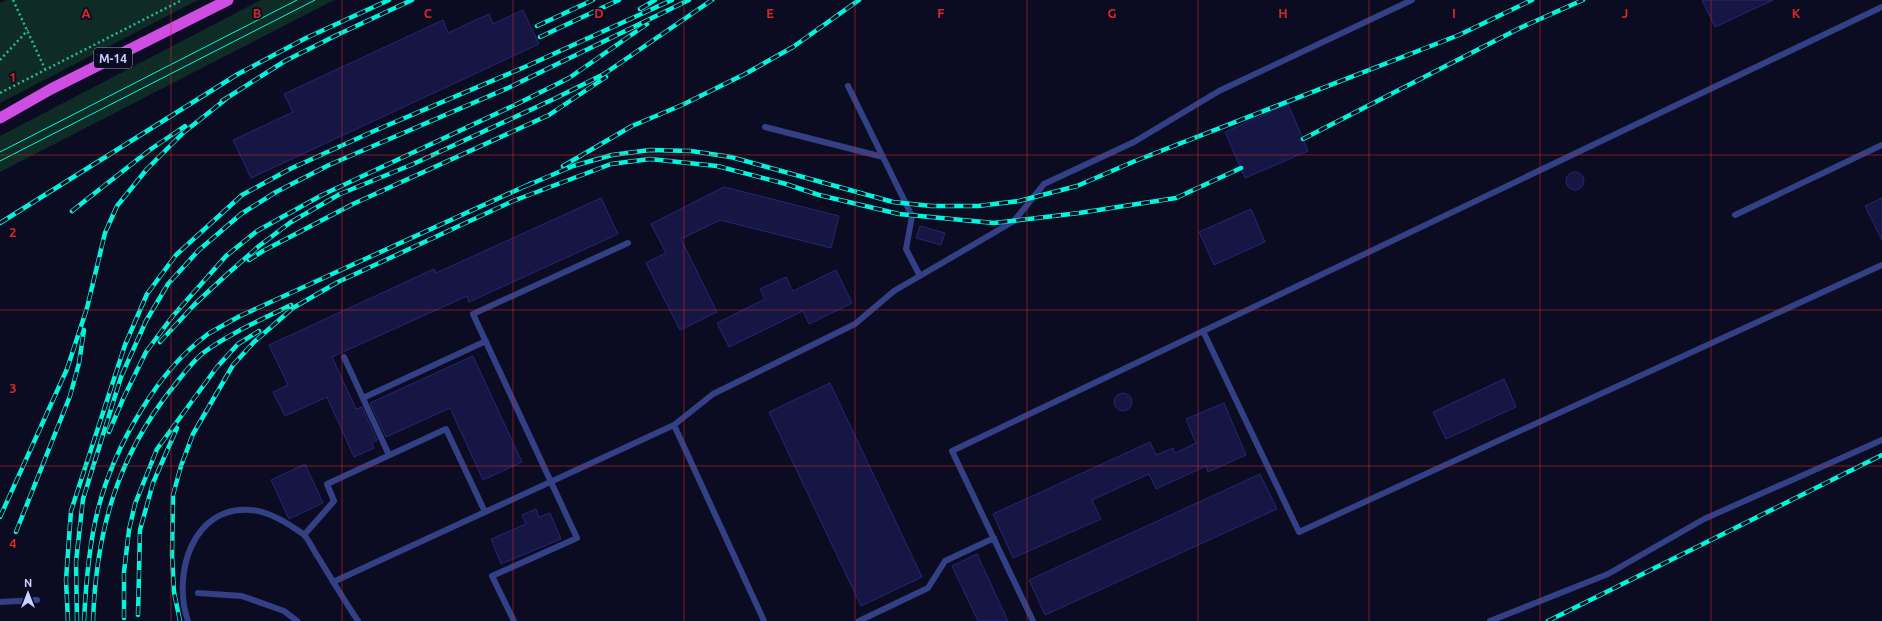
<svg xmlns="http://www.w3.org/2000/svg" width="1882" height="621" viewBox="0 0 1882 621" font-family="Ubuntu,sans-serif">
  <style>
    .green { fill: #0e2c25 }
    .building { fill: #161644; stroke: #262672 }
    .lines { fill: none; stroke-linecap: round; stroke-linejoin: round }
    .path { stroke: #24bb93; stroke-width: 2.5; stroke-dasharray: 2 3; stroke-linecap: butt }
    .service { stroke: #334085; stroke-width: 6 }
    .trunk { stroke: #ce4de2; stroke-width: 11 }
    .tram { stroke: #00f7de; stroke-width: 1 }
    .rail-casing { stroke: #00f7de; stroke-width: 4.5 }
    .rail { stroke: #0b0c22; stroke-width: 3; stroke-dasharray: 9; stroke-linecap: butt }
    .grid { fill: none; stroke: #d62828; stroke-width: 1; stroke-opacity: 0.55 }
    .labels { text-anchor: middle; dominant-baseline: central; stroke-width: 3.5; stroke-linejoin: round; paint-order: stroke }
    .shield { fill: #0b0c22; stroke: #9296bd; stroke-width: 1 }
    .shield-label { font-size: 12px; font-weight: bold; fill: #ccd1ff }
    .grid-label { font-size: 13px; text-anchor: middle; font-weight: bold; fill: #d62828; stroke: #0b0c22; stroke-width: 3.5; stroke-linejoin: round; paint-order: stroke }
  </style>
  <rect width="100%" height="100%" fill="#0b0c22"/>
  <!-- green -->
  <path class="green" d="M 6,0 L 198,0 L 0,103 L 0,3 Z
    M 261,0 L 334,0 L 0,172 L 0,136 Z"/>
  <!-- building -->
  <path class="building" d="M 1702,0 L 1773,0 L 1715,27 Z
    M 523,10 L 539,44 L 251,178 L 233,140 L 293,112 L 284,94 L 443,20 L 448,33 L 489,14 L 493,24 Z
    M 1288,104 L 1308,151 L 1245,178 L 1225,132 Z
    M1566 181a9 9 0 1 1 18 0a9 9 0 1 1-18 0Z
    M 724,187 L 839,216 L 831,248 L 720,220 L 681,239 L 717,312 L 680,330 L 646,263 L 666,253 L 651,224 Z
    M 601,198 L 618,234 L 469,302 L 467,296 L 332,357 L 356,409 L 362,407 L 377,440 L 372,443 L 374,448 L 354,457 L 327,397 L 285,416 L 273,392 L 288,385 L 269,345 L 434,269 L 436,273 Z
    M 1882,198 L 1882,240 L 1865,206 Z
    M 1251,209 L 1265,242 L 1214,265 L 1199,232 Z
    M 920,226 L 945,233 L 941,245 L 916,238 Z
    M 836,270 L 852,303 L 809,324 L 803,311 L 729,347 L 717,323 L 765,299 L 760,289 L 786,277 L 793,291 Z
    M 473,356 L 522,462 L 483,480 L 450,408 L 386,437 L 370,403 Z
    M 1504,379 L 1516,407 L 1446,439 L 1433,412 Z
    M 830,383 L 922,577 L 861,606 L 769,412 Z
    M1114 402a9 9 0 1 1 18 0a9 9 0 1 1-18 0Z
    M 1224,403 L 1246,455 L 1208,472 L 1206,466 L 1156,489 L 1149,474 L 1092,500 L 1101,519 L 1013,558 L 993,514 L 1150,442 L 1156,455 L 1173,448 L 1175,453 L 1196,443 L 1186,419 Z
    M 305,464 L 323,503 L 289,519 L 271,480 Z
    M 1260,474 L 1277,509 L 1045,615 L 1029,580 Z
    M 536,509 L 539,517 L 550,513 L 561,539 L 501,564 L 491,539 L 526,524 L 522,515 Z
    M 977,554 L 1008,621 L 978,621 L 952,566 Z"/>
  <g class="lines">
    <!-- path -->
    <path class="path" d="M 13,0 L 45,69
      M 0,60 L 28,30
      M 0,93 L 182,0"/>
    <!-- service -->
    <path class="service" d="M 848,86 L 912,216 L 906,249 L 920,276
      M 765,127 L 883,157
      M 1735,215 L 1882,145
      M 1203,331 L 1299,532 L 1882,265
      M 344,357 L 389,455
      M 363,398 L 486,341
      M 674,425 L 764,621
      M 304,535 L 334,501 L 327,484 L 446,429 L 485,512
      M 333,582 L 674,425 L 713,394 L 855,324 L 894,291 L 1014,221 L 1044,184 L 1134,142 L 1219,91 L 1412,0
      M 198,593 L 242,596 L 284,611 L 297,621
      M 0,602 L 37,600
      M 188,621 C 172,575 192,505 251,510 C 268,511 289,524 303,534 C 309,539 313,550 318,557 C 331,578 344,600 358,621
      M 514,621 L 492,576 L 577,538 L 473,314 L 628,243
      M 859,621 L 928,588 L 945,561 L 994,538
      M 1033,621 L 952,451 L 1882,7
      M 1490,621 L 1608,574 L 1704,519 L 1882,440"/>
    <!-- trunk -->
    <path class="trunk" d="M 0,118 L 51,89 L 228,0"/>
    <!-- tram -->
    <path class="tram" d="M 0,152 L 297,0
      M 0,161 L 315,0"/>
    <!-- rail casing -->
    <g class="rail-casing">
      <path id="rail" d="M 640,9 L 655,0
        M 537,26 L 593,0
        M 540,37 L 619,0
        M 222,101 L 285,61 L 339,34 L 412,0
        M 1303,139 L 1522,27 L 1583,0
        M 563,166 L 632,126 L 682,105 L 745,74 L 793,47 L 859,0
        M 526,186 L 573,166 L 612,155 L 650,150 L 691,151 L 731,157 L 893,202 L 931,206 L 978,206 L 1019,201 L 1077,186 L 1135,161 L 1459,35 L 1532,0
        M 72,211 L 151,149 L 185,126
        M 0,223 L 238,74 L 306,38 L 389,0
        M 249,260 L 263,251 L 353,204 L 549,115 L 606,77
        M 160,342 L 195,304 L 224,277 L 259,246 L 291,222 L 340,194 L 411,165 L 556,98 L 604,74 L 712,0
        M 109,432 L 123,399 L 146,352 L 172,317 L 226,256 L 257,231 L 322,195 L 519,103 L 569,78 L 647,24
        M 0,517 L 67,369 L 87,308 L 105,233 L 117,206 L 147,169 L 183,133 L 226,99
        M 16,532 L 70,396 L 79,363 L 84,330
        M 138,615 L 140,530 L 153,483 L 177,428
        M 124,618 L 124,572 L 129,530 L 135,504 L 157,449 L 217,367 L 238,344 L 259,331
        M 68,621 L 66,580 L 71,511 L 125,345 L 147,294 L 176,255 L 242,195 L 292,168 L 374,131 L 527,66 L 672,0
        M 77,621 L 76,562 L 83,499 L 121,377 L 146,321 L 168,284 L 199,250 L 241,214 L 276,192 L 329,165 L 510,87 L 689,0
        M 84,621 C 88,538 97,481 142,409 C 159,381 181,354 208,334 C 218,328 229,322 240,316 L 532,183
        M 93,621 C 96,532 117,457 173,387 C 182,376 192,362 203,353 C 230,333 261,320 291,305
        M 180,621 L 174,592 L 172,555 L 173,495 L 181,466 L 193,434 L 233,365 L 254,342 L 293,308 L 338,282 L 513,201 L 611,164 L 650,159 L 717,166 L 786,184 L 819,195 L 899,214 L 994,223 L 1079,213 L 1176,198 L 1241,168
        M 1548,621 L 1882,455"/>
    </g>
    <!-- rail -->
    <use href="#rail" class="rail"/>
  </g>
  <!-- grid -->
  <path class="grid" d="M 171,0 L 171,621M 342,0 L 342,621M 513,0 L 513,621M 684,0 L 684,621M 855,0 L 855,621M 1027,0 L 1027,621M 1198,0 L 1198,621M 1369,0 L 1369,621M 1540,0 L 1540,621M 1711,0 L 1711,621M 0,155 L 1882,155M 0,310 L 1882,310M 0,466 L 1882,466"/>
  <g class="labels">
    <!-- shield labels -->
    <rect class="shield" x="94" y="48" width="38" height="20" rx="3"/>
    <g class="shield-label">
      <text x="113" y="58">М-14</text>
    </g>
  </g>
  <g class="grid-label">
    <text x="86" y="18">A</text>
    <text x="257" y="18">B</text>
    <text x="428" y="18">C</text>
    <text x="599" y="18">D</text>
    <text x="770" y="18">E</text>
    <text x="941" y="18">F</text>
    <text x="1112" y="18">G</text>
    <text x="1283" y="18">H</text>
    <text x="1454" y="18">I</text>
    <text x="1625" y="18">J</text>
    <text x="1796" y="18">K</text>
    <text x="13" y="82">1</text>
    <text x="13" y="237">2</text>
    <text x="13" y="393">3</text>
    <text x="13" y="548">4</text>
  </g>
  <!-- north arrow -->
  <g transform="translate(28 593)" stroke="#0b0c22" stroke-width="3" paint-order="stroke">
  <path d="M0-3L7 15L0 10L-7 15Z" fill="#ccd1ff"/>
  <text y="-6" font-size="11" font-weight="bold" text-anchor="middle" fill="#ccd1ff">N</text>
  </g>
</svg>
